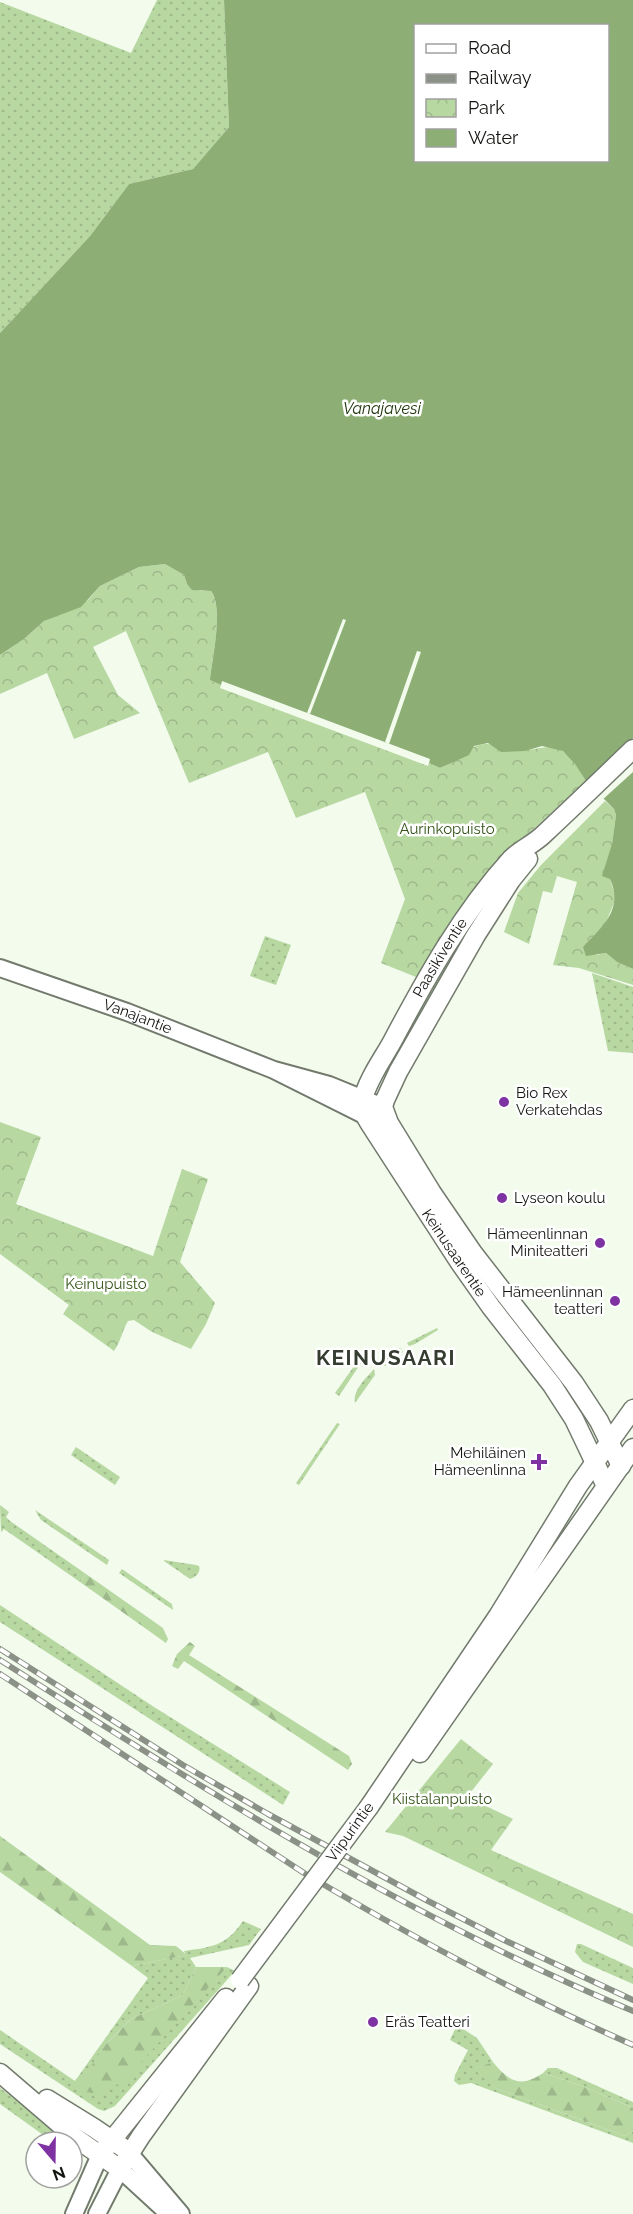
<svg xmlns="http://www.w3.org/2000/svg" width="633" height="2214" viewBox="0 0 633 2214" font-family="Raleway,sans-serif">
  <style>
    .grass { fill: url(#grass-dots) }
    .forest { fill: url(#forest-firs) }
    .park { fill: url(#park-crowns) }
    .water { fill: #8daf76; fill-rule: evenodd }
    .pier { fill: #f2fbec }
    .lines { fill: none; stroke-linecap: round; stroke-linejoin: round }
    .secondary-casing { stroke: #727a6d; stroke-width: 20 }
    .primary-casing { stroke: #727a6d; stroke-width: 21 }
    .secondary { stroke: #fff; stroke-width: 16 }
    .primary { stroke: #fff; stroke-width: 18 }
    .rail-casing { stroke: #8b9187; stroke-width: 6 }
    .rail { stroke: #fff; stroke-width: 4; stroke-dasharray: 11; stroke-linecap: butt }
    .primary-bridge-casing { stroke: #727a6d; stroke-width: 21; stroke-linecap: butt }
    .primary-bridge { stroke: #fff; stroke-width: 18 }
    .poi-dot { fill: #7f32a2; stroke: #fff; stroke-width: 2 }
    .labels { text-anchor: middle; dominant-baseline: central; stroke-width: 5; stroke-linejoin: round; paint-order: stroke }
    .park-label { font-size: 15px; fill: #345418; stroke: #fff }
    .street-label { font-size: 15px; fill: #121510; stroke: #fff }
    .poi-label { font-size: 15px; fill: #121510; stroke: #fff; text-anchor: start }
    .water-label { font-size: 16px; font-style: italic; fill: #20360c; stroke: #fff }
    .district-label { font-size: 21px; font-weight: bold; letter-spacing: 1.5px; fill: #353c30; stroke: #fff }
  </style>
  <defs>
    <pattern id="grass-dots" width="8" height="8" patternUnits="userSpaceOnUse" patternTransform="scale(1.5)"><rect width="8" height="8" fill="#b8d8a2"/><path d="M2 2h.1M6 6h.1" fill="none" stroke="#9db88a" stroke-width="1.8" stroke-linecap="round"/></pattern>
    <pattern id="forest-firs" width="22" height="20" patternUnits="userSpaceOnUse" patternTransform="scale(1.5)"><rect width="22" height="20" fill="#b8d8a2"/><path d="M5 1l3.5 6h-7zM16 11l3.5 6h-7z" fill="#9db88a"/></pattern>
    <pattern id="park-crowns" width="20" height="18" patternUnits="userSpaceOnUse" patternTransform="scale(1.5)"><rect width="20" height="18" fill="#b8d8a2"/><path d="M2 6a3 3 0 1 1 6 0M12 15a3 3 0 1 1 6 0" fill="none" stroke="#9db88a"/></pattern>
  </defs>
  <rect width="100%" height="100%" fill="#f2fbec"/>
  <!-- grass -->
  <path class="grass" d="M 157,0 L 224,0 L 229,127 L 193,169 L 129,184 L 90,236 L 0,333 L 0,2 L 131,53 Z
    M 265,936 L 291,945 L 276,985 L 250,976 Z
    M 454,948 L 461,952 L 388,1079 L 381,1076 Z
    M 592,973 L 633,987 L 633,1053 L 608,1051 Z
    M 437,1328 L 438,1330 L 415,1344 L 409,1346 L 407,1343 Z
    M 400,1348 L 403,1352 L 385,1366 L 378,1364 Z
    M 360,1358 L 363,1360 L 339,1396 L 335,1393 Z
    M 374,1369 L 375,1375 L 355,1403 C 352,1391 366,1378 374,1369 Z
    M 337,1423 L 340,1424 L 299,1485 L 296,1483 Z
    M 76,1447 L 120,1477 L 115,1485 L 71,1455 Z
    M 0,1505 L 9,1512 L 6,1517 L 10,1521 L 86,1574 L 80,1582 L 4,1529 L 1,1532 Z
    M 35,1510 L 109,1560 L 107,1565 L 41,1520 Z
    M 164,1560 L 196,1565 L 199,1566 C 201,1572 196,1577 190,1579 L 164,1561 Z
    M 122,1569 L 172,1604 L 173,1610 L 119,1573 Z
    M 0,1605 L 154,1707 L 290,1792 L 283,1805 L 0,1622 Z
    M 243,1921 L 261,1929 L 249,1945 L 190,1958 L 196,1967 L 183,1995 L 131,2019 L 106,2044 L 77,2090 L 217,1977 L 227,1967 L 235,1971 L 115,2106 L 104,2111 L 98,2109 L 0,2044 L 0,2030 L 75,2081 L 148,1978 L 132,1966 L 186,1955 L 184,1951 C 212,1947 226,1946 243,1921 Z
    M 577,1944 L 581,1944 L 633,1968 L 633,1984 L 583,1962 L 575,1952 Z
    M 457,2025 L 477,2038 L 493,2062 L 477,2068 L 495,2088 L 625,2136 L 633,2131 L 633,2143 L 471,2083 L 459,2085 L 454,2081 L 455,2075 L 468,2050 L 450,2040 Z
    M 548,2068 L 557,2068 L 633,2102 L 633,2108 L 582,2086 L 543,2073 Z
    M 0,2088 L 72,2142 L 53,2142 L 0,2104 Z"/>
  <!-- forest -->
  <path class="forest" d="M 86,1574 L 163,1628 L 168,1639 L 166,1643 L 80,1582 Z
    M 190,1642 L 195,1646 L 189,1655 L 349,1756 L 352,1764 L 348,1770 L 184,1661 L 178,1669 L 172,1666 L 177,1654 Z
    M 0,1836 L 150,1945 L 176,1946 L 187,1955 L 132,1966 L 0,1872 Z
    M 196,1967 L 227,1967 L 125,2080 C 104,2092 100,2097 76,2089 L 106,2044 L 131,2019 L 183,1995 Z
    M 493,2062 C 509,2082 521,2088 543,2073 L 582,2086 L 633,2108 L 633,2131 L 625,2136 L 495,2088 L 477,2072 L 476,2068 Z"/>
  <!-- park -->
  <path class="park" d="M 165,564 L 184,575 L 187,584 L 200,591 L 211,591 C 224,609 212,658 210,680 L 221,685 L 220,688 L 428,766 L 429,763 L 440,768 C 455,762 463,751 476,746 C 494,739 509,752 527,750 C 540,749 550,743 563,751 C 573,758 580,771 586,781 L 527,835 L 480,883 L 416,977 L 381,963 L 405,899 L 365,792 L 296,818 L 268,752 L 189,783 L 126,631 L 93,647 L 118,695 L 140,713 L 74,739 L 47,673 L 0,694 L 0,655 L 24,639 L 44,621 L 88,600 L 100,586 L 139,567 Z
    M 605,801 L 614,809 L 616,815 L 612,844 L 610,879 L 616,898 L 604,927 L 592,938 L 596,955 L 606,953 L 617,962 L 633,969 L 633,985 L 579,968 L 553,965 L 577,882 L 557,876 L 552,893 L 543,891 L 529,944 L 504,932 L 518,893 L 541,865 Z
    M 0,1122 L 41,1137 L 16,1204 L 153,1256 L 182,1169 L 208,1179 L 180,1262 L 215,1303 L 206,1324 L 191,1349 L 152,1332 L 134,1320 L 128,1321 C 122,1331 121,1341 114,1351 L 63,1314 L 69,1305 L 0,1254 Z
    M 461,1739 L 493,1764 L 467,1797 L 513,1819 L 491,1850 L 633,1914 L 633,1947 L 403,1836 L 385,1832 Z"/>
  <!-- water -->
  <path class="water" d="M 224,0 L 633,0 L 633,969 L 617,962 L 606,953 L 586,956 L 583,947 C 602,927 624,909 610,879 L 602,876 L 612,844 L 616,815 L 614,809 L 586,781 L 575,764 L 563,751 L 542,746 L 525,751 L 501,752 L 488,743 L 474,746 L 469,755 L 440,768 L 429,763 L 430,759 L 222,681 L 221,685 L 210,680 C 212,659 224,608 211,591 L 192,590 L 187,584 L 184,575 L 165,564 L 139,567 L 100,586 L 81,607 L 44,621 L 24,639 L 0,655 L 0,333 L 90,236 L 129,184 L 193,169 L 229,127 ZM 416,26 L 608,26 L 608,160 L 416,160 Z"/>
  <!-- pier -->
  <path class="pier" d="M 343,619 L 346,620 L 310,714 L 307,713 Z
    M 417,651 L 421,652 L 389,744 L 385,742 Z
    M 633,738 L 633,772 L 601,801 L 585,784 Z"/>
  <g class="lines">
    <!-- secondary casing -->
    <g class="secondary-casing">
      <g id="secondary">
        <path id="s1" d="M 0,968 L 127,1012 L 274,1070 L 329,1085 L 383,1107 C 378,1114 373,1116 364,1115 L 274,1070"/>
        <path d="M 130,2154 L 181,2214"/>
        <path d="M 74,2214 L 100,2155"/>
        <path d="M 97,2214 L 120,2169 L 169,2214"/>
      </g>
    </g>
    <!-- primary casing -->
    <g class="primary-casing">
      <g id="primary">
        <path d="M 528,859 L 511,880 L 476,935 L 398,1072 L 385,1100 L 383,1107 L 389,1123 L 432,1193 L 473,1253 L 574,1383 L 599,1421 L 621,1466"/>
        <path id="s2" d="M 606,1486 L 574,1419 L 552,1385 L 491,1307 L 460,1263 L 370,1124 C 365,1116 361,1109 363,1099 C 368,1079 382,1060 392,1042 C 426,978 462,913 511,859 C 521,849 534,844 544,834 C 574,806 603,778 633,749"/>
        <path d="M 420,1753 L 633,1448"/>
        <path d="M 369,1807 L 498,1616 L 578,1486 L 633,1409"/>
        <path d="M 0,2073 L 77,2139 L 120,2169 L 141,2136 L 249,1986"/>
        <path d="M 47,2099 L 94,2128 L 122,2147"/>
        <path d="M 100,2155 L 226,1998"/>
      </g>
    </g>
    <!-- secondary -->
    <use href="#secondary" class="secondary"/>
    <!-- primary -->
    <use href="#primary" class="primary"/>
    <!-- rail casing -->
    <g class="rail-casing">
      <path id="rail" d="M 0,1649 L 183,1765 L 268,1814 L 428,1901 L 506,1941 L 633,2000
        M 0,1660 C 203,1790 410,1918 633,2011
        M 0,1674 L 304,1873 C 410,1936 520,1995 633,2045"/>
    </g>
    <!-- rail -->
    <use href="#rail" class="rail"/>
    <!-- primary-bridge casing -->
    <g class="primary-bridge-casing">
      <path id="primary-bridge" d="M 240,1980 L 369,1807"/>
    </g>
    <!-- primary-bridge -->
    <use href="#primary-bridge" class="primary-bridge"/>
  </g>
  <!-- markers -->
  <g class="poi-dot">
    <circle cx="504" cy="1102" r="6"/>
    <circle cx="502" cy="1198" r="6"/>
    <circle cx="600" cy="1243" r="6"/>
    <circle cx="615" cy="1301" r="6"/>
    <path d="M536 1453h6v6h6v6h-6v6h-6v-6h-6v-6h6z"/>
    <circle cx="373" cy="2022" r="6"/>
  </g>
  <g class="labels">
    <!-- park labels -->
    <g class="park-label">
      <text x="447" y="829">Aurinkopuisto</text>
      <text x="106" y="1284">Keinupuisto</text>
      <text x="442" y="1799">Kiistalanpuisto</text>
    </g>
    <!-- street labels -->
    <g class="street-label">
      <text stroke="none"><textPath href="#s2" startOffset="621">Paasikiventie</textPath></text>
      <text stroke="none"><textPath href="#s1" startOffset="146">Vanajantie</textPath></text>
      <text transform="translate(454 1253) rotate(56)">Keinusaarentie</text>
      <text transform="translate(350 1832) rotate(-54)">Viipurintie</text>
    </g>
    <!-- poi labels -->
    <g class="poi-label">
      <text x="516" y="1093">Bio Rex<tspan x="516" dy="17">Verkatehdas</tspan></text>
      <text x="514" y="1198">Lyseon koulu</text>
      <text x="588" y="1234" text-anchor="end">Hämeenlinnan<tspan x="588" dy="17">Miniteatteri</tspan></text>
      <text x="603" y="1292" text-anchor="end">Hämeenlinnan<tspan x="603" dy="17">teatteri</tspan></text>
      <text x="526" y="1453" text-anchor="end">Mehiläinen<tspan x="526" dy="17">Hämeenlinna</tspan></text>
      <text x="385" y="2022">Eräs Teatteri</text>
    </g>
    <!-- water labels -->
    <g class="water-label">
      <text x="382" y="408">Vanajavesi</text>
    </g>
    <!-- district labels -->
    <g class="district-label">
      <text x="386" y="1357">KEINUSAARI</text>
    </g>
  </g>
  <!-- legend -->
  <rect x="414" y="24" width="195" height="138" fill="#ffffff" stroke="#a0a19f" stroke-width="1.5"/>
  <rect x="426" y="44" width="30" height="9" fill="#ffffff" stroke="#a0a19f" stroke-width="1.5"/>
  <text x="468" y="54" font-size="18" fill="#121510">Road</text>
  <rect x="426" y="74" width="30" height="9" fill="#8b9187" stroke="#a0a19f" stroke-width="1.5"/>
  <text x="468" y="84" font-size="18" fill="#121510">Railway</text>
  <rect x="426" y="99" width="30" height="18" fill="url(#park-crowns)" stroke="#a0a19f" stroke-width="1.5"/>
  <text x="468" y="114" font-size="18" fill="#121510">Park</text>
  <rect x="426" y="129" width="30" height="18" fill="#8daf76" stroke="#a0a19f" stroke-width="1.5"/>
  <text x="468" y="144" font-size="18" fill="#121510">Water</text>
  <!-- north arrow -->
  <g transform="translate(54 2160) rotate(160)"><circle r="28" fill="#ffffff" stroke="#a0a19f" stroke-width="1.5"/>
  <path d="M0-4.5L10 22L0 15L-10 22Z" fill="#7f32a2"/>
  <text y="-9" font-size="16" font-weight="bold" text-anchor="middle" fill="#121510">N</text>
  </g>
</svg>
